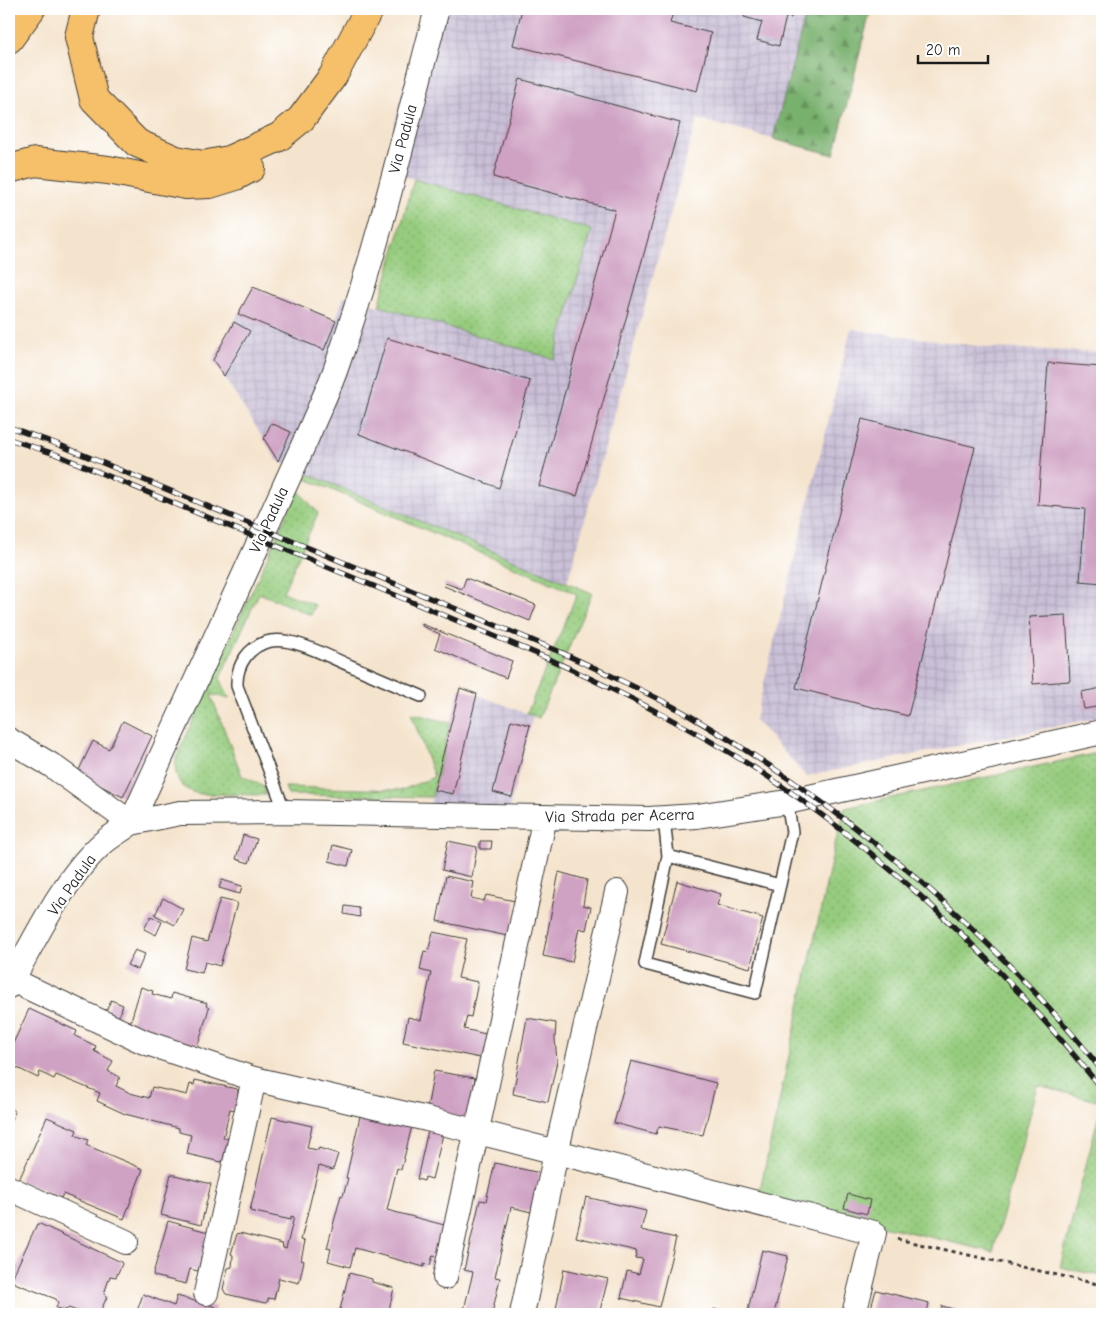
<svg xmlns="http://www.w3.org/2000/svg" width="1111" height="1323" viewBox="0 0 1111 1323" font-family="'Comic Neue',sans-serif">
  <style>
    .industrial { fill: url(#industrial-grid) }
    .grass { fill: url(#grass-dots); stroke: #59744d }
    .forest { fill: url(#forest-firs); stroke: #4a6644 }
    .building { fill: #cfa1c3 }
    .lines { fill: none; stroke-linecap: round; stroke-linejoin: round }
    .service-casing { stroke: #3d3a37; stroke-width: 14 }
    .minor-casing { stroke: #3d3a37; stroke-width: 26 }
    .primary-casing { stroke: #3d3a37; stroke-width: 30 }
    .path { stroke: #3d3a37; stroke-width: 3; stroke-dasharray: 4 4; stroke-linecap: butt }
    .service { stroke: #fff; stroke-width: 11 }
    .minor { stroke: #fff; stroke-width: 24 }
    .primary { stroke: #f6c06b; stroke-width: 28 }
    .rail-casing { stroke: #1c1c1c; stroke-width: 5.5 }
    .rail { stroke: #fff; stroke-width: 4; stroke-dasharray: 11; stroke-linecap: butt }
    .labels { text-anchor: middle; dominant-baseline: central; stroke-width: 4.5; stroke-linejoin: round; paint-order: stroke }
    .street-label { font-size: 16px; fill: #1c1c1c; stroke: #fff }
  </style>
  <defs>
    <pattern id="industrial-grid" width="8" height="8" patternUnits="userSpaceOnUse" patternTransform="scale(1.25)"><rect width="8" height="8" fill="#c9bfd7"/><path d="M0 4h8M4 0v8" fill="none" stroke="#aca4b8"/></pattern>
    <pattern id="grass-dots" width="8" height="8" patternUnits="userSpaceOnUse" patternTransform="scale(1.25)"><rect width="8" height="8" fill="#96cc7e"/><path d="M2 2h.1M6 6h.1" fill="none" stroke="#81af6c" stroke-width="1.8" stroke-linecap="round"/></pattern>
    <pattern id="forest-firs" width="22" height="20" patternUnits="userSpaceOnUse" patternTransform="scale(1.25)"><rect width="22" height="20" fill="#78b06d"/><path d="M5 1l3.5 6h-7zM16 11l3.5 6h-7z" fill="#628e59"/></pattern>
  </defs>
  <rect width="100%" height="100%" fill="#fff"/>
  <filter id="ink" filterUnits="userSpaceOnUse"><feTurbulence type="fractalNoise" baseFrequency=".02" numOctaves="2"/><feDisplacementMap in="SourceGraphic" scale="10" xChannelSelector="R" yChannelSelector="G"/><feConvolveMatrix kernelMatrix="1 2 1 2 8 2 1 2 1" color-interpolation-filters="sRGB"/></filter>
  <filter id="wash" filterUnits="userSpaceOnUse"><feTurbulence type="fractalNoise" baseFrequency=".0096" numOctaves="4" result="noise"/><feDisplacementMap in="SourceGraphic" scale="20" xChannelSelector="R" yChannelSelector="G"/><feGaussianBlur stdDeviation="1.12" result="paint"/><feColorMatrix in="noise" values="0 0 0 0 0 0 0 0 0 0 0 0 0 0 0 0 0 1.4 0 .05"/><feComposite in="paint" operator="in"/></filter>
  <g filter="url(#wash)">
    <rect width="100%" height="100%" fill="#f5e4cd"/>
    <!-- industrial -->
    <path class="industrial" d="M 424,9 L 807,9 L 773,139 L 697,119 L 567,583 L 278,461 L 213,360 L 253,287 L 336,320 L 344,296 L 554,359 L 591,230 L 383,170 Z
      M 851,329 L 992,348 L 1102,352 L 1102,717 L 806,776 L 755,720 Z
      M 460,688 L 533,716 L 509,811 L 428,812 Z"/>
    <!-- grass -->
    <path class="grass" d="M 414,179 L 592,230 L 554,359 L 379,306 Z
      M 306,473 L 592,593 L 539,718 L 527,713 L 577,594 L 304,478 Z
      M 298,490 L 318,513 L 283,592 L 315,605 L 311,615 L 259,593 L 220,678 L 229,698 L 211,695 L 242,776 L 264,786 L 266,795 L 201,794 C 181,791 173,778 176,758 Z
      M 411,713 L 451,723 L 432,797 L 288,795 L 285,787 L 402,790 L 434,777 Z
      M 1102,752 L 1102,1276 L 1060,1267 L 1102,1102 L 1038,1086 L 993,1252 L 870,1223 L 759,1195 L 834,848 L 845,808 Z"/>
    <!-- forest -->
    <path class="forest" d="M 807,9 L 871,9 L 834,155 L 773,139 Z"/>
    <g id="blocks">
      <!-- building -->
      <path class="building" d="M 522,9 L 674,9 L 670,23 L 711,33 L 697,91 L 513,45 Z
        M 746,9 L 793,9 L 791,18 L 786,17 L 779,46 L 757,40 L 762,22 L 744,17 Z
        M 520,79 L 680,123 L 577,496 L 539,486 L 615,210 L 493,177 Z
        M 253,287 L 336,321 L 324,350 L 238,314 Z
        M 234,322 L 250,331 L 224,376 L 213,360 Z
        M 387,338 L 530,381 L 499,488 L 359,434 Z
        M 1048,363 L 1102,367 L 1102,583 L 1080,581 L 1085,509 L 1038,505 Z
        M 862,419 L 975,447 L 908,716 L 796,688 Z
        M 271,423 L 291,432 L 278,461 L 264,439 Z
        M 466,578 L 536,605 L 530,621 L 444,586 L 445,583 L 462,589 Z
        M 1066,615 L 1070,681 L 1033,684 L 1029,617 Z
        M 422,624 L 512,661 L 506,678 L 435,648 L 440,634 L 422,626 Z
        M 460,688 L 477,694 L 453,794 L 434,790 Z
        M 1102,688 L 1102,706 L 1084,709 L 1081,692 Z
        M 511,720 L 530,725 L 512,797 L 493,792 Z
        M 123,721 L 152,736 L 123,797 L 77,774 L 93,741 L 109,749 Z
        M 243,835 L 257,839 L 249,863 L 236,859 Z
        M 448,841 L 477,847 L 472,877 L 442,870 Z
        M 480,841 L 492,841 L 491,849 L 480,849 Z
        M 333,845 L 352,850 L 348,866 L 329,861 Z
        M 559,872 L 587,880 L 583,905 L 591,907 L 586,930 L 579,928 L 572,962 L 543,956 Z
        M 446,876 L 474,882 L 471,898 L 484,901 L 486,895 L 515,901 L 512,937 L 437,921 Z
        M 222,880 L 242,886 L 240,894 L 219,888 Z
        M 677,881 L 721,894 L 717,905 L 763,918 L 750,968 L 661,944 Z
        M 163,898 L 183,909 L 175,925 L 155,915 Z
        M 220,899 L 237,903 L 220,966 L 205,962 L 202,973 L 184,969 L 192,938 L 207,942 Z
        M 345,906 L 359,908 L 360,917 L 344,914 Z
        M 151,916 L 162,922 L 156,935 L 144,929 Z
        M 433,932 L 467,939 L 458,978 L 478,982 L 471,1017 L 467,1016 L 464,1029 L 490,1035 L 485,1059 L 403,1042 L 408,1017 L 421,1020 L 431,973 L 420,970 L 424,951 L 428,952 Z
        M 135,950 L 145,954 L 138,970 L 127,965 Z
        M 141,987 L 153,991 L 152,994 L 171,999 L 172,993 L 207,1003 L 206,1006 L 209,1008 L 196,1052 L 129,1027 Z
        M 111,1000 L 123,1005 L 117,1021 L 104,1016 Z
        M 29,1009 L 77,1031 L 75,1036 L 96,1046 L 94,1051 L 113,1061 L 108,1071 L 120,1077 L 116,1086 L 130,1093 L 149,1098 L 152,1087 L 187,1095 L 190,1084 L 194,1085 L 195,1080 L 237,1089 L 238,1091 L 236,1110 L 230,1109 L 223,1138 L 228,1138 L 223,1160 L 221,1162 L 187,1154 L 191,1135 L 179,1132 L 179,1128 L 125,1114 L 97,1101 L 100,1093 L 56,1075 L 54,1079 L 40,1072 L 38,1078 L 9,1064 L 9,1052 Z
        M 527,1018 L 556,1023 L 555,1039 L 557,1061 L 548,1102 L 513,1094 Z
        M 631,1061 L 716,1083 L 703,1135 L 659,1126 L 656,1134 L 614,1123 Z
        M 434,1071 L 475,1078 L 468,1121 L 427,1109 Z
        M 9,1108 L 15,1111 L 9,1130 Z
        M 361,1112 L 413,1122 L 401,1170 L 397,1168 L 387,1210 L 448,1226 L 441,1257 L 433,1255 L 430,1265 L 424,1264 L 424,1267 L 355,1248 L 350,1267 L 328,1261 L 331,1249 L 327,1248 L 341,1195 L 343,1196 L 348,1178 L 346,1178 Z
        M 47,1117 L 77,1130 L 75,1135 L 88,1140 L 86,1145 L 143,1169 L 124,1219 L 63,1194 L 61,1198 L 19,1180 Z
        M 272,1117 L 312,1126 L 307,1148 L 318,1150 L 319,1148 L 338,1154 L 333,1170 L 319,1166 L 301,1240 L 305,1241 L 301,1260 L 304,1261 L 299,1283 L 279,1278 L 274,1299 L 268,1298 L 268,1301 L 265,1303 L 226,1294 L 223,1289 L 228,1268 L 232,1267 L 233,1255 L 231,1254 L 237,1234 L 240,1233 L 282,1244 L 283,1248 L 286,1249 L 294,1217 L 291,1216 L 291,1220 L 250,1211 Z
        M 428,1130 L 443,1134 L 432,1179 L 425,1177 L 424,1181 L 417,1179 Z
        M 495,1163 L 540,1173 L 531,1212 L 511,1207 L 495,1277 L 500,1278 L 492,1314 L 463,1314 L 473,1272 L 464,1270 L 480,1200 L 486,1201 Z
        M 171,1174 L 211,1184 L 201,1225 L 161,1215 Z
        M 848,1194 L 870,1200 L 867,1214 L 844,1208 Z
        M 586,1197 L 646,1211 L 641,1230 L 676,1238 L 659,1307 L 621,1298 L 627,1271 L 639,1274 L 643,1259 L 635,1258 L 637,1251 L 576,1237 Z
        M 168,1221 L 208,1232 L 198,1271 L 190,1269 L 186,1284 L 154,1276 L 153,1274 Z
        M 37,1224 L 40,1224 L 121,1262 L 122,1264 L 116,1277 L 110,1276 L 104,1294 L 107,1297 L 99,1314 L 84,1314 L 69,1308 L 66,1310 L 56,1308 L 58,1303 L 56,1299 L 17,1284 L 11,1280 Z
        M 762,1250 L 788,1256 L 774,1314 L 747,1314 Z
        M 564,1269 L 608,1279 L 599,1314 L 555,1314 Z
        M 349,1273 L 372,1279 L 372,1282 L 394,1288 L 388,1314 L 339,1314 Z
        M 876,1290 L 929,1303 L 927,1312 L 936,1314 L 873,1314 L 874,1309 L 871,1308 Z
        M 143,1294 L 174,1306 L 177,1296 L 216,1307 L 214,1314 L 136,1314 Z
        M 942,1306 L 961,1311 L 960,1314 L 940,1314 Z
        M 714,1309 L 731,1314 L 712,1314 Z"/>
    </g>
  </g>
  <g filter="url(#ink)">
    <use href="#blocks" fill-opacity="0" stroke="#3d3a37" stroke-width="1"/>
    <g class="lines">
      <!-- service casing -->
      <g class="service-casing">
        <path id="service" d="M 285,812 L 237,686 C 236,665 249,645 271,641 C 294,637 329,657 351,666 C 374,676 398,686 421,696
          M 664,818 L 668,856 L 645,964 L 755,993 L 792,832 L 787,802
          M 668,856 L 780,885"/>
      </g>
      <!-- minor casing -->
      <g class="minor-casing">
        <path id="minor" d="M 9,740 L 51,765 L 131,823
          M 131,823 L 180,813 L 285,812 L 649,819 L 697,816 L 787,802 L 1102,732
          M 12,980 L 144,1042 L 254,1079 L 427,1119 L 874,1233 L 854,1314
          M 9,986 C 34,941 64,877 103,843 C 111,836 122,830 131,823 L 307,437 C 316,415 327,393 335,371 C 377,253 405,130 437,9
          M 9,1188 L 126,1242
          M 445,1277 L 545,817
          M 206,1293 L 254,1079
          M 522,1314 L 556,1153 L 617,892"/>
      </g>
      <!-- primary casing -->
      <g class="primary-casing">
        <path id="primary" d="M 86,9 L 79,37 L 94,99 L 137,143 L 176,160 L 203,165 L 229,160 L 279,137 L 301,119 L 333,76 L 369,9
          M 9,39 L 31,9
          M 9,169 L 35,162 L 108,170 L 186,185 L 210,184 L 236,176 L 251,168"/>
      </g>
      <!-- path -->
      <path class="path" d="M 897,1239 L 1102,1285"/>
      <!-- service -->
      <use href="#service" class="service"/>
      <!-- minor -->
      <use href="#minor" class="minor"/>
      <!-- primary -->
      <use href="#primary" class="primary"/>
      <!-- rail casing -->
      <g class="rail-casing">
        <path id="rail" d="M 9,427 L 57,444 L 558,651 C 603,672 648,692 690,716 C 805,783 909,864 1002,958 C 1037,994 1072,1031 1102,1071
          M 9,439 L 55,454 L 547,658 C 622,693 697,730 767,776 C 861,839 947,915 1024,998 C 1051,1028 1078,1058 1102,1090"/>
      </g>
      <!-- rail -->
      <use href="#rail" class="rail"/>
    </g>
  </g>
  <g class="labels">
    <!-- street labels -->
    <g class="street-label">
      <text transform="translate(403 139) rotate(-75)">Via Padula</text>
      <text transform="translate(269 520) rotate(-65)">Via Padula</text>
      <text transform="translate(620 816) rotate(-1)">Via Strada per Acerra</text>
      <text transform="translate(72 885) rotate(-55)">Via Padula</text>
    </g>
  </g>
  <!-- margin -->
  <rect width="1111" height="1323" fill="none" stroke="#fff" stroke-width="30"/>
  <!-- scale -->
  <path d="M918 55v8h70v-8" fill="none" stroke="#1c1c1c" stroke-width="2.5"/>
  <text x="926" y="55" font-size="15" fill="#1c1c1c" stroke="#ffffff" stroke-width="4" paint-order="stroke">20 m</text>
</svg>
